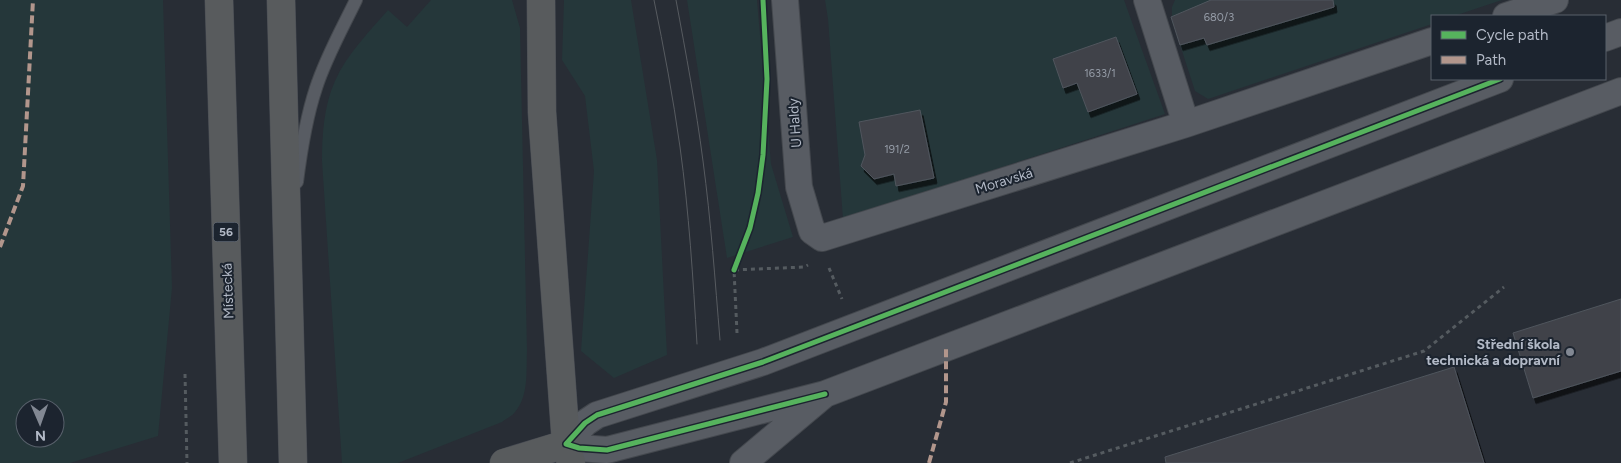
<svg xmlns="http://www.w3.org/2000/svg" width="1621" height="463" viewBox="0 0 1621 463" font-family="Figtree,sans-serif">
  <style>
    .green { fill: #25373a; fill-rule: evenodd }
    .building { fill: #3f434a; stroke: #50555d; filter: url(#shadow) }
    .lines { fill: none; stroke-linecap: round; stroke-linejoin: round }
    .lane-casing { stroke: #44484e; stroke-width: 14 }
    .street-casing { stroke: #44484e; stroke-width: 28 }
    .highway-casing { stroke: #454951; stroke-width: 29 }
    .path { stroke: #555b60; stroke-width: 3; stroke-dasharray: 4 4; stroke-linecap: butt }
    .lane { stroke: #585c63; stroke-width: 12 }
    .street { stroke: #585c63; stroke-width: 26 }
    .highway { stroke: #585b5d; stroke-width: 28 }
    .tram { stroke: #575b60; stroke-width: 1 }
    .quiet { stroke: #b2968c; stroke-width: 4; stroke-dasharray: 8 4; stroke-linecap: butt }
    .cycleway-casing { stroke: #1c242f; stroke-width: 8 }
    .cycleway { stroke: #56b35d; stroke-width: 5 }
    .poi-dot { fill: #828893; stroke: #1c242f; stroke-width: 2 }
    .labels { text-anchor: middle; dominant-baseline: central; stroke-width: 4; stroke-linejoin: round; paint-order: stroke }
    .number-label { font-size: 11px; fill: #959ca7 }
    .shield { fill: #1c242f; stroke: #858c99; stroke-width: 1 }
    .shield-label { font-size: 12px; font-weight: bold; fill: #b2b9c6 }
    .street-label { font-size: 14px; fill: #b2b9c6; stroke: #1c242f }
    .poi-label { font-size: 14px; font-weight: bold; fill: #b2b9c6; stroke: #1c242f; text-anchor: end }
  </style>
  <defs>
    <filter id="shadow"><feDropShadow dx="3" dy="5.5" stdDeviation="0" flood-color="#0009"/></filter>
  </defs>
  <rect width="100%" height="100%" fill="#282d35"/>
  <!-- green -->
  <path class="green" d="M 0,0 L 163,0 L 172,288 L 158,436 L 70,463 L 0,463 ZM 25,408 L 55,408 L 55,438 L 25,438 Z
    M 431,0 L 512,0 L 520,28 L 527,351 C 526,371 529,396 515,412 C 512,416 506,419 502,422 L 398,463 L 342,463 L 322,161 C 322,135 324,105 335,81 C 347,54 369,32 388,10 L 407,27 Z
    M 564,0 L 631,0 L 657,160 L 667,355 L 614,378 L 581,351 L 594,171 L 585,96 L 562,60 Z
    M 687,0 L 757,0 L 771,164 L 793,237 L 727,258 Z
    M 825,0 L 1124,0 L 1165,114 L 843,219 L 828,19 Z
    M 1175,0 L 1502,0 L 1454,16 L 1432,16 L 1432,24 L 1208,99 L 1195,91 L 1172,20 L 1172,7 Z"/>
  <!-- building -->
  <path class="building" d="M 1211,0 L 1333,0 L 1334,7 L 1207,45 L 1204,38 L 1180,45 L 1171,17 Z
    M 1116,37 L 1137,94 L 1088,112 L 1077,83 L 1063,88 L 1053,59 Z
    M 920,110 L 934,178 L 896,186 L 894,174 L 874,179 L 861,166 L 865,155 L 859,122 Z
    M 1621,299 L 1621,371 L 1533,398 L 1513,333 Z
    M 1454,367 L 1484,463 L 1166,463 L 1165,457 Z"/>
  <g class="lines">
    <!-- lane casing -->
    <g class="lane-casing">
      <path id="lane" d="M 297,182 C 301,150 306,118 316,88 C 326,57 342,29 356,0"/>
    </g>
    <!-- street casing -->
    <g class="street-casing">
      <path id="street" d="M 785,0 L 799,187 L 812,231 L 822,238 L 1186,124 L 1432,41
        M 1147,0 L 1186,124
        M 1506,16 L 1555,0
        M 1605,38 L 1621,32
        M 825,394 L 607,450 L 579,448 L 566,444 L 585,423 L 597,415 L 763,362 L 1500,79
        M 743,463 L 825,394 L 1621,91"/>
    </g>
    <!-- highway casing -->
    <g class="highway-casing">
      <path id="highway" d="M 219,0 L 233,463
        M 281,0 L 293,463
        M 541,0 L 542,112 L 566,444 L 571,463
        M 504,463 L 566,444"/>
    </g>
    <!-- path -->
    <path class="path" d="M 829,268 L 842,299
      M 737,333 L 734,270 L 804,267 L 808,265
      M 185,374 L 187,463
      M 1070,463 L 1424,351 L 1504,287"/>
    <!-- lane -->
    <use href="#lane" class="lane"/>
    <!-- street -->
    <use href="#street" class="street"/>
    <!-- highway -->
    <use href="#highway" class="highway"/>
    <!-- tram -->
    <path class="tram" d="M 654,0 C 664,49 673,97 680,147 C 689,212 693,278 697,344
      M 676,0 C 686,54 696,107 703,161 C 711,221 715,280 720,340"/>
    <!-- quiet -->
    <path class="quiet" d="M 0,247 L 23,186 L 33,0
      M 929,463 L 946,402 L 946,348"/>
    <!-- cycleway casing -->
    <g class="cycleway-casing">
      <path id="cycleway" d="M 734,270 L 750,228 L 758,193 L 763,155 L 767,79 L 763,0
        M 825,394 L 607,450 L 579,448 L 566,444 L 585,423 L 597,415 L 763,362 L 1500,79"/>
    </g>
    <!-- cycleway -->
    <use href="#cycleway" class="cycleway"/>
  </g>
  <!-- markers -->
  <circle class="poi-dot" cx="1570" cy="352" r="5"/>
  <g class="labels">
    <!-- number labels -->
    <g class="number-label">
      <text x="1219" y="17">680/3</text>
      <text x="1100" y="73">1633/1</text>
      <text x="897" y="149">191/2</text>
    </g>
    <!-- shield labels -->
    <rect class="shield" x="213.5" y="222.5" width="25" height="19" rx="4"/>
    <g class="shield-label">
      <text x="226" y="232">56</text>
    </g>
    <!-- street labels -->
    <g class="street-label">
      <text transform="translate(795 123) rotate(-94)">U Haldy</text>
      <text transform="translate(1004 181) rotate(-17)">Moravská</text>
      <text transform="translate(228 291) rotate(-92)">Místecká</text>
    </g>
    <!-- poi labels -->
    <g class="poi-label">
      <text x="1560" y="344">Střední škola<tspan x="1560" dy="16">technická a dopravní</tspan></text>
    </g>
  </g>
  <!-- legend -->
  <rect x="1431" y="15" width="175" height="65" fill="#1c242f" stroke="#58606b"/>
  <rect x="1441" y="31" width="25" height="8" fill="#56b35d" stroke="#58606b"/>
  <text x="1476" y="40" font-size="15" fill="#b2b9c6">Cycle path</text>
  <rect x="1441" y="56" width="25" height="8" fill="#b2968c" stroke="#58606b"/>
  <text x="1476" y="65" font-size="15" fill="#b2b9c6">Path</text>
  <!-- north arrow -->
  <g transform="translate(40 423) rotate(178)"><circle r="24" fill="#1c242f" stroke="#58606b"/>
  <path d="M0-4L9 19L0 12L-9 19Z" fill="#828893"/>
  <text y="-8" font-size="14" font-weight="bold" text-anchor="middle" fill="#b2b9c6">N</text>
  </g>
</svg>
